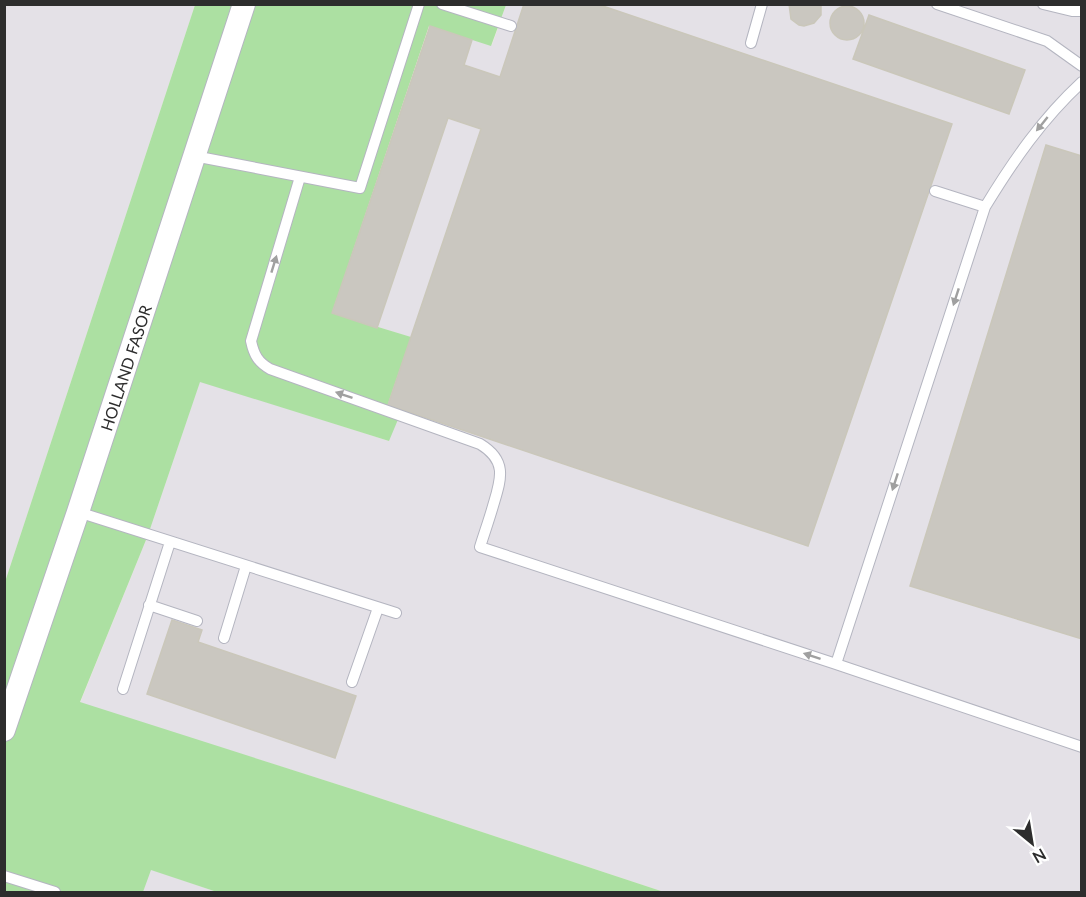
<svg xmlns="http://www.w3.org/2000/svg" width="1086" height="897" viewBox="0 0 1086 897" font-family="Lato,sans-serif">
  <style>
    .industrial { fill: #e4e1e7 }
    .green { fill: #ace0a2 }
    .building { fill: #cac7c0; stroke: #cac7ba; stroke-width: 1.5 }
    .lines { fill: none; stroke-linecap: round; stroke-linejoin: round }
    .lane-casing { stroke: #b4b5c0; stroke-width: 12 }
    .street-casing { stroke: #b4b5c0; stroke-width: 24 }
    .lane { stroke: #fff; stroke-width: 10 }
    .street { stroke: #fff; stroke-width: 22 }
    .oneway { fill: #a0a0a0 }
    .labels { text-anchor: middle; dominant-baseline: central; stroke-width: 6; stroke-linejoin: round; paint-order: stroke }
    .street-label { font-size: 16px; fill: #2d2d2d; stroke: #fff }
  </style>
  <rect width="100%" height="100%" fill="#eeebe1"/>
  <!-- industrial -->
  <path class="industrial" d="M 5,5 L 195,5 L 5,582 Z
    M 506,5 L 1081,5 L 1081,892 L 664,892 L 355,790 L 80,703 L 148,535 L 200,381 L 389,441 L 388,405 L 410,337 L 332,313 L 430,26 L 492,45 Z
    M 150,869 L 217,892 L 143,892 Z"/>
  <!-- green -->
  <path class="green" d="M 195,5 L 506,5 L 491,46 L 429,26 L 332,313 L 411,337 L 388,404 L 402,410 L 389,441 L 200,382 L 148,535 L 80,702 L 355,790 L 664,892 L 217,892 L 151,870 L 143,892 L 5,892 L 5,582 Z"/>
  <!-- building -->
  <path class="building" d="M 524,4 L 597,4 L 952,124 L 808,546 L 388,405 L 481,129 L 448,118 L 377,328 L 332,313 L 430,26 L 472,40 L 464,65 L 500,77 Z
    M 789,4 L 821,4 L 821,15 L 814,23 L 804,26 L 799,25 L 791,19 Z
    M830 23a17 17 0 1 1 34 0a17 17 0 1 1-34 0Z
    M 869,15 L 1025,70 L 1009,114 L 853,59 Z
    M 1046,145 L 1082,156 L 1082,639 L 910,586 Z
    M 172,620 L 202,630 L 198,642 L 356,696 L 335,758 L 147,694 Z"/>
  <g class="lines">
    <!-- lane casing -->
    <g class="lane-casing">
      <path id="lane" d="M 442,4 L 511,26
        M 937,4 L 1047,41 L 1082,66
        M 1043,4 L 1072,11 L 1082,11
        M 751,43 L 762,4
        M 194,156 L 360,188 L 419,4
        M 300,177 L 251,341 C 254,355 258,362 270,369 L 480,444 C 508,461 501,479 493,506 C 489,520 484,534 480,547 L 836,664 L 985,207 C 1013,161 1042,119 1082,82
        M 935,191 L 985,207
        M 78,512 L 396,613
        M 149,605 L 197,621
        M 224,638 L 246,566
        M 836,664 L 1082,747
        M 352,682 L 378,608
        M 123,689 L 170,542
        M 4,876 L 55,892"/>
    </g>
    <!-- street casing -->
    <g class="street-casing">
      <g id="street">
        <path id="s1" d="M 4,730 L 78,512 L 244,4"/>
      </g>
    </g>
    <!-- lane -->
    <use href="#lane" class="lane"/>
    <!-- street -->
    <use href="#street" class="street"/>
  </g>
  <!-- one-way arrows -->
  <defs><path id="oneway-solid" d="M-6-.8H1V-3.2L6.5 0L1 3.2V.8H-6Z" transform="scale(1.5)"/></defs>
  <g class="oneway">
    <use href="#oneway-solid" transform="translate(1042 124) rotate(129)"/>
    <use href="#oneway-solid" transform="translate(274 264) rotate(-73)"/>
    <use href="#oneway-solid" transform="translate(956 297) rotate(108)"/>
    <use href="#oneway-solid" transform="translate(344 395) rotate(-161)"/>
    <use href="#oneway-solid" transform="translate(895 482) rotate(108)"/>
    <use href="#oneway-solid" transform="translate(812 656) rotate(-162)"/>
  </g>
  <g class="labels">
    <!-- street labels -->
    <g class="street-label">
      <text stroke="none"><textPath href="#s1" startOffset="382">HOLLAND FASOR</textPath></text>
    </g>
  </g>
  <!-- border -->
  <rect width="1086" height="897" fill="none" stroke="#2d2d2d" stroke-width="12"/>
  <!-- north arrow -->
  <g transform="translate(1032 843) rotate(150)" stroke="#ffffff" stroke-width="4.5" paint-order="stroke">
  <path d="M0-4.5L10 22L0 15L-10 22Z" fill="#2d2d2d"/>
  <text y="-9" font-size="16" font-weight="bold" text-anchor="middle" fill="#2d2d2d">N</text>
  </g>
</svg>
